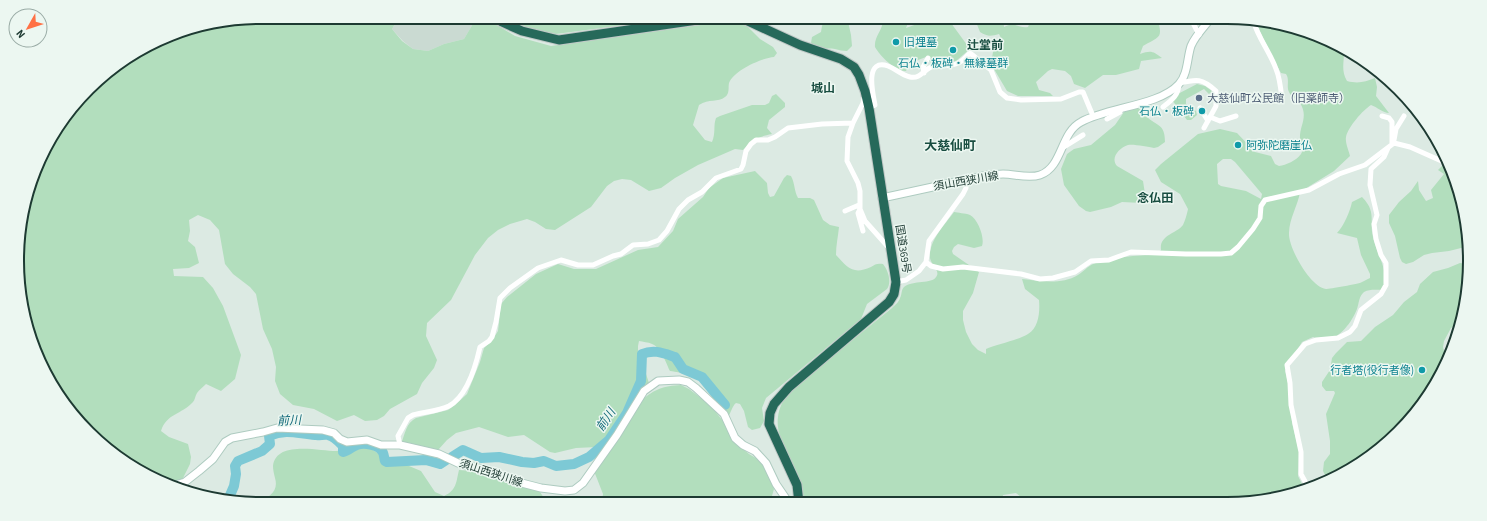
<svg xmlns="http://www.w3.org/2000/svg" width="1487" height="521" viewBox="0 0 1487 521" font-family="'Source Sans 3','Noto Sans JP',sans-serif">
  <style>
    .built { fill: #cadad2 }
    .green { fill: #b2debd; fill-rule: evenodd }
    .lines { fill: none; stroke-linecap: round; stroke-linejoin: round }
    .river { stroke: #7dc9d5; stroke-width: 10 }
    .secondary-casing { stroke: #aecbc0; stroke-width: 9 }
    .highway-casing { stroke: #c0c8c6; stroke-width: 11 }
    .street { stroke: #fff; stroke-width: 5 }
    .secondary { stroke: #fff; stroke-width: 7 }
    .highway { stroke: #26695a; stroke-width: 9 }
    .culture-dot { fill: #0f9aa8; stroke: #ecf7f1; stroke-width: 1.5 }
    .service-dot { fill: #5c6f8a; stroke: #ecf7f1; stroke-width: 1.5 }
    .labels { text-anchor: middle; dominant-baseline: central; stroke-width: 3; stroke-linejoin: round; paint-order: stroke }
    .culture-label { font-size: 11px; fill: #0d838f; stroke: #ecf7f1; text-anchor: start }
    .service-label { font-size: 11px; fill: #4e5e75; stroke: #ecf7f1; text-anchor: start }
    .street-label { font-size: 11px; fill: #1d3a32; stroke: #ecf7f1 }
    .neighbourhood-label { font-size: 12px; font-weight: bold; fill: #184d40; stroke: #ecf7f1 }
    .water-label { font-size: 12px; font-style: italic; fill: #136a7a; stroke: #ecf7f1 }
    .quarter-label { font-size: 13px; font-weight: bold; fill: #184d40; stroke: #ecf7f1 }
    .rim { fill: none; stroke: #1d3a32; stroke-width: 2 }
  </style>
  <rect width="100%" height="100%" fill="#dceae3"/>
  <!-- built -->
  <path class="built" d="M 399,17 L 479,17 L 474,22 L 464,39 L 444,44 L 428,51 L 413,49 L 403,41 L 392,29 Z"/>
  <!-- green -->
  <path class="green" d="M 261,17 L 399,17 L 392,29 L 402,41 L 413,49 L 428,51 L 444,44 L 464,39 L 474,22 L 479,17 L 483,17 L 515,36 L 551,46 L 714,23 L 744,23 L 760,39 L 773,47 L 777,53 L 774,57 C 762,58 734,70 729,83 C 728,87 730,94 725,97 C 718,103 709,98 699,105 L 693,125 L 705,140 L 712,142 C 716,133 713,126 716,118 L 720,116 L 752,105 L 765,105 L 769,103 L 772,96 L 776,94 L 785,103 L 785,107 L 769,120 L 767,128 L 772,134 C 757,137 753,140 743,150 L 735,149 L 698,165 L 675,178 L 661,188 L 649,191 L 631,180 L 622,179 L 614,181 L 607,186 L 591,207 L 555,230 L 546,229 L 535,222 L 527,219 L 510,224 L 498,230 L 488,238 L 475,255 L 451,300 L 427,323 L 426,336 L 437,360 L 434,368 L 422,383 L 417,394 L 390,409 L 384,416 L 377,420 L 365,421 L 354,415 L 337,421 L 314,409 L 293,405 L 280,394 L 275,381 L 276,367 L 272,349 L 263,329 L 256,294 L 250,287 L 233,274 L 225,264 L 219,230 L 210,220 L 198,215 L 189,220 L 190,231 L 188,241 L 195,247 L 199,263 L 189,268 L 173,269 L 174,276 L 203,277 L 213,288 L 223,306 L 241,355 L 235,379 L 221,391 L 206,384 C 203,387 199,390 197,393 C 195,396 195,400 193,402 C 181,415 167,413 161,431 L 169,437 L 188,444 L 191,457 L 190,464 L 183,478 L 180,481 L 170,483 L 125,463 L 58,396 L 25,323 L 19,229 L 42,153 L 100,78 L 168,35 Z
    M 498,17 L 684,17 L 556,34 L 521,27 Z
    M 826,17 L 847,17 L 851,35 L 852,46 L 847,51 C 843,51 839,50 835,49 C 824,47 820,52 811,43 L 812,37 L 821,32 L 822,26 Z
    M 880,17 L 908,17 L 908,23 L 906,28 L 917,24 L 916,17 L 950,17 L 951,23 L 970,49 L 956,61 L 933,65 L 926,57 L 910,63 L 906,71 C 896,72 880,56 875,47 C 874,37 882,31 883,21 Z
    M 974,17 L 1003,17 L 1004,27 C 1015,21 1019,29 1028,27 L 1032,17 L 1157,17 C 1163,38 1161,36 1143,46 L 1140,54 C 1151,50 1153,51 1162,58 L 1141,61 L 1139,69 L 1116,75 L 1103,75 L 1085,88 L 1074,84 L 1071,76 L 1065,71 L 1052,69 L 1048,71 L 1036,82 L 1039,90 L 1050,93 L 1053,96 L 1018,96 L 1007,91 L 991,64 L 993,52 L 1001,38 L 999,34 C 991,36 988,37 980,32 Z
    M 1262,22 L 1289,25 L 1344,52 C 1344,64 1341,70 1347,81 C 1358,84 1365,82 1375,78 L 1377,87 L 1376,96 L 1389,113 C 1383,113 1377,107 1371,105 C 1363,110 1348,127 1346,137 C 1345,143 1349,151 1350,156 L 1334,171 L 1300,192 C 1298,205 1289,219 1289,233 C 1288,247 1310,287 1326,289 C 1329,289 1359,284 1362,282 C 1365,281 1367,279 1370,278 L 1370,274 L 1361,255 L 1357,238 L 1337,233 C 1344,226 1350,211 1352,202 L 1362,197 C 1377,212 1369,221 1373,237 C 1377,255 1390,272 1383,290 C 1376,290 1370,289 1364,292 C 1359,296 1359,303 1357,309 C 1352,322 1338,342 1322,339 C 1319,339 1316,338 1313,337 L 1302,342 L 1285,371 L 1291,395 L 1292,423 L 1299,451 L 1298,476 L 1304,488 L 1259,502 L 1027,502 L 1016,493 L 1003,495 L 1001,502 L 804,503 C 803,496 803,488 800,481 C 793,461 775,439 778,417 C 779,408 783,401 787,393 L 892,308 C 895,305 899,302 900,298 C 902,295 901,290 904,287 C 913,280 932,284 936,277 C 941,271 931,265 930,258 C 929,240 944,226 954,212 C 958,213 965,213 970,215 C 978,219 985,238 982,246 L 974,248 L 958,244 L 954,247 L 952,251 L 953,254 L 979,272 L 973,293 L 963,311 L 963,320 L 966,332 L 972,344 L 978,350 L 986,354 L 986,349 C 996,345 1021,339 1028,334 C 1039,328 1040,311 1039,300 L 1025,289 L 1022,279 C 1041,281 1061,285 1078,275 C 1083,272 1088,266 1093,264 C 1112,257 1137,255 1157,255 L 1161,250 C 1159,235 1176,234 1183,225 C 1185,221 1187,214 1188,209 L 1180,194 L 1161,182 L 1155,170 L 1161,164 L 1198,134 L 1220,129 L 1237,133 L 1255,152 L 1271,156 L 1275,164 L 1279,166 C 1286,165 1296,161 1301,154 C 1304,150 1300,144 1300,139 C 1299,126 1309,117 1300,103 C 1297,98 1291,97 1289,92 C 1286,86 1290,80 1286,74 L 1281,73 L 1272,57 L 1258,27 ZM 1223,159 L 1231,159 L 1235,162 L 1262,194 L 1261,199 L 1246,191 L 1221,186 L 1218,184 L 1217,164 Z
    M 1197,84 L 1205,86 L 1212,91 L 1209,94 L 1204,89 L 1186,99 L 1186,104 L 1196,111 L 1197,115 L 1191,120 L 1187,120 L 1172,100 L 1174,96 Z
    M 1149,104 L 1146,116 C 1157,127 1165,123 1165,142 L 1158,147 L 1154,148 C 1148,147 1134,144 1128,145 C 1119,148 1110,158 1117,166 L 1143,181 L 1145,194 L 1142,203 L 1122,202 L 1111,207 L 1090,212 L 1086,211 L 1079,206 L 1064,185 L 1061,169 L 1067,154 L 1074,149 L 1091,145 L 1115,125 L 1124,112 Z
    M 1442,166 L 1447,168 L 1464,216 L 1463,221 L 1466,223 L 1468,228 L 1467,249 L 1461,248 L 1449,251 L 1432,253 L 1424,255 L 1413,262 L 1406,264 L 1402,262 L 1400,258 L 1395,236 L 1389,223 L 1389,215 L 1399,202 L 1411,191 L 1418,181 L 1419,190 L 1426,201 L 1433,198 L 1431,190 L 1444,174 L 1438,170 Z
    M 755,171 L 767,183 L 768,193 L 770,197 L 774,196 L 784,178 L 787,175 L 791,176 C 795,183 794,191 798,198 L 810,198 L 814,200 L 823,220 L 830,225 L 839,227 C 838,237 836,245 836,255 C 848,268 853,275 871,267 C 875,264 878,263 883,264 C 888,270 892,282 887,289 L 867,304 L 861,319 L 766,398 L 762,408 L 764,421 L 760,428 L 752,430 L 748,427 L 744,411 L 740,404 L 736,403 C 732,406 731,413 728,417 L 711,398 C 722,378 682,373 670,371 C 666,363 661,347 652,344 C 648,342 643,342 639,341 L 638,346 L 638,350 L 649,383 L 627,410 L 621,422 L 605,443 L 597,447 L 576,448 L 555,453 L 550,452 L 524,435 L 508,437 L 479,427 L 456,433 L 447,440 L 438,450 L 401,444 C 405,434 406,423 416,418 L 448,410 L 455,405 L 467,394 L 480,362 L 484,348 L 493,339 L 498,331 L 501,304 L 507,297 L 536,274 L 558,264 L 574,269 L 596,269 L 638,250 L 658,247 L 673,231 L 678,219 L 703,197 L 709,188 L 723,178 Z
    M 1460,263 L 1466,264 L 1462,316 L 1456,325 L 1451,328 L 1444,341 L 1443,347 L 1444,351 L 1446,352 L 1451,350 L 1437,382 L 1387,443 L 1334,479 L 1328,481 L 1323,471 L 1324,462 L 1330,454 L 1330,441 L 1326,414 L 1335,393 L 1334,391 L 1326,391 L 1322,386 L 1322,382 L 1330,370 L 1332,358 L 1336,353 L 1347,342 L 1361,341 L 1375,327 L 1393,315 L 1404,302 L 1417,292 L 1420,284 L 1433,272 L 1448,268 Z
    M 681,385 L 689,389 L 710,405 L 723,421 L 732,440 L 749,454 L 759,460 L 763,464 L 774,489 L 770,503 L 602,503 L 603,494 L 594,471 L 642,400 C 655,389 663,386 681,385 Z
    M 366,447 L 370,448 L 392,463 L 409,466 L 421,471 L 435,492 L 444,496 C 457,490 456,482 459,470 L 485,472 L 540,492 L 546,501 L 550,503 L 259,504 C 269,496 279,492 275,478 C 274,474 273,470 273,466 C 276,440 319,451 336,451 C 346,451 356,448 366,447 Z"/>
  <g class="lines">
    <!-- river -->
    <path class="river" d="M 452,457 L 463,450 L 481,458 L 499,457 L 522,462 L 534,463 L 544,461 L 556,466 L 574,464 L 589,457 L 609,440 L 627,413 L 641,381 L 642,354 C 654,349 663,353 675,357 L 683,369 L 702,377 L 725,405
      M 228,500 L 234,486 L 236,474 L 235,466 L 238,461 L 262,451 L 270,444 L 269,436 C 287,428 298,434 315,435 C 319,436 324,434 328,435 C 334,436 339,442 343,446 L 343,452 C 349,451 352,446 357,445 C 364,442 378,445 382,451 C 384,453 384,458 385,461 L 387,462 L 426,460 L 440,464 L 446,460"/>
    <!-- secondary casing -->
    <g class="secondary-casing">
      <path id="secondary" d="M 882,198 L 988,175 C 993,175 998,174 1003,174 C 1015,174 1028,179 1040,175 C 1063,167 1060,133 1081,122 C 1108,107 1159,106 1179,84 C 1188,74 1187,58 1191,46 C 1195,36 1205,26 1212,17
        M 175,485 L 185,482 L 199,471 L 213,459 L 225,442 L 232,438 L 263,432 L 277,428 L 323,430 L 334,433 L 340,439 L 347,442 L 367,440 L 381,445 L 400,445 L 439,454 L 460,464 L 482,469 L 514,481 L 541,488 L 565,491 L 574,490 L 583,483 L 617,435 L 644,391 L 658,381 L 679,380 L 688,382 L 696,388 L 724,414 L 735,438 L 743,445 L 755,451 L 766,463 L 776,484 L 789,503"/>
    </g>
    <!-- highway casing -->
    <g class="highway-casing">
      <path id="highway" d="M 494,17 L 502,22 L 522,31 L 559,40 L 718,17
        M 739,17 L 800,45 L 841,59 L 854,67 L 859,75 L 865,91 L 869,108 L 896,282 L 894,294 L 889,302 L 789,387 L 774,404 L 770,413 L 769,424 L 797,485 L 799,503"/>
    </g>
    <!-- street -->
    <path class="street" d="M 1190,17 L 1199,35
      M 1253,20 C 1258,38 1270,52 1276,69 C 1280,78 1281,90 1282,100 L 1276,101
      M 924,73 L 923,67 L 928,58
      M 864,98 L 863,103 L 853,123 L 848,137 L 847,161 L 858,183 L 860,191 L 860,209 L 865,221 L 890,249
      M 1163,107 C 1172,100 1179,95 1179,83 C 1197,79 1202,78 1216,91 L 1216,106 L 1204,128
      M 869,108 L 875,105 C 873,94 864,58 888,66 C 896,69 901,75 910,77 C 920,79 923,71 931,67 C 940,64 950,68 958,63 C 963,61 966,56 970,53 L 991,70 L 1000,92 L 1007,98 L 1021,100 L 1061,99 L 1079,92 L 1083,92 L 1093,116
      M 1200,108 L 1208,121
      M 1382,116 L 1389,118 L 1392,122 L 1392,144
      M 1210,117 L 1220,121 L 1236,116
      M 1107,119 L 1120,112 L 1121,108
      M 1394,140 L 1396,129 L 1404,116
      M 1062,148 L 1083,135
      M 860,209 L 858,213 L 863,231
      M 845,211 L 859,205
      M 926,262 L 931,266 L 943,269 L 963,267 L 1021,274 L 1040,279 L 1053,278 L 1075,272 L 1091,261 L 1109,260 L 1131,252 L 1186,254 L 1221,254 L 1231,253 L 1238,247 L 1253,229 L 1260,218 L 1261,206 L 1265,200 L 1309,190 L 1339,174 L 1365,165 L 1394,143 L 1410,147 L 1446,163
      M 896,282 L 906,280 L 919,271 L 926,262 L 929,241 L 963,194 L 966,188 L 966,180
      M 400,445 L 398,436 L 408,418 L 413,415 C 424,412 439,411 449,406 C 467,396 476,365 480,347 L 489,341 L 492,337 L 496,322 L 500,298 L 510,288 L 538,268 L 561,260 L 578,265 L 593,265 L 613,256 L 621,254 L 633,245 L 648,244 L 659,240 L 667,231 L 679,209 L 688,200 L 702,192 L 716,178 L 741,169 L 743,165 L 746,151 L 751,144 L 756,140 L 768,140 L 775,137 L 788,128 L 822,124 L 853,123
      M 1308,487 L 1301,474 L 1301,452 L 1291,405 L 1290,383 L 1287,365 L 1305,344 L 1316,340 L 1338,338 L 1350,332 L 1355,326 L 1361,310 L 1381,294 L 1386,285 L 1386,263 L 1381,255 L 1376,239 L 1374,224 L 1377,215 L 1370,185 L 1371,169 L 1384,157 L 1388,148"/>
    <!-- secondary -->
    <use href="#secondary" class="secondary"/>
    <!-- highway -->
    <use href="#highway" class="highway"/>
  </g>
  <!-- markers -->
  <g class="culture-dot">
    <circle cx="896" cy="42" r="4"/>
    <circle cx="953" cy="50" r="4"/>
    <circle cx="1202" cy="111" r="4"/>
    <circle cx="1238" cy="145" r="4"/>
    <circle cx="1422" cy="370" r="4"/>
  </g>
  <circle class="service-dot" cx="1199" cy="98" r="4"/>
  <g class="labels">
    <!-- culture labels -->
    <g class="culture-label">
      <text x="904" y="42">旧埋墓</text>
      <text x="953" y="63" text-anchor="middle">石仏・板碑・無縁墓群</text>
      <text x="1194" y="111" text-anchor="end">石仏・板碑</text>
      <text x="1246" y="145">阿弥陀磨崖仏</text>
      <text x="1414" y="370" text-anchor="end">行者塔(役行者像)</text>
    </g>
    <!-- service labels -->
    <g class="service-label">
      <text x="1207" y="98">大慈仙町公民館（旧薬師寺）</text>
    </g>
    <!-- street labels -->
    <g class="street-label">
      <text transform="translate(966 181) rotate(-10)">須山西狭川線</text>
      <text transform="translate(903 249) rotate(81)">国道369号</text>
      <text transform="translate(491 473) rotate(18)">須山西狭川線</text>
    </g>
    <!-- neighbourhood labels -->
    <g class="neighbourhood-label">
      <text x="985" y="45">辻堂前</text>
      <text x="823" y="88">城山</text>
      <text x="1155" y="198">念仏田</text>
    </g>
    <!-- water labels -->
    <g class="water-label">
      <text transform="translate(606 420) rotate(-56)">前川</text>
      <text transform="translate(289 421) rotate(-3)">前川</text>
    </g>
    <!-- quarter labels -->
    <g class="quarter-label">
      <text x="950" y="146">大慈仙町</text>
    </g>
  </g>
  <!-- crop -->
  <path d="M0 0H1487V521H0ZM260 24H1227A236 236 0 0 1 1463 260V261A236 236 0 0 1 1227 497H260A236 236 0 0 1 24 261V260A236 236 0 0 1 260 24Z" fill="#ecf7f1" fill-rule="evenodd"/>
  <path class="rim" d="M260 24H1227A236 236 0 0 1 1463 260V261A236 236 0 0 1 1227 497H260A236 236 0 0 1 24 261V260A236 236 0 0 1 260 24Z"/>
  <!-- north arrow -->
  <g transform="translate(28 28) rotate(231)"><circle r="19" fill="#ecf7f1" stroke="#99aba5"/>
  <path d="M0-3L7 15L0 10L-7 15Z" fill="#ff7145"/>
  <text y="-6" font-size="11" font-weight="bold" text-anchor="middle" fill="#1d3a32">N</text>
  </g>
</svg>
